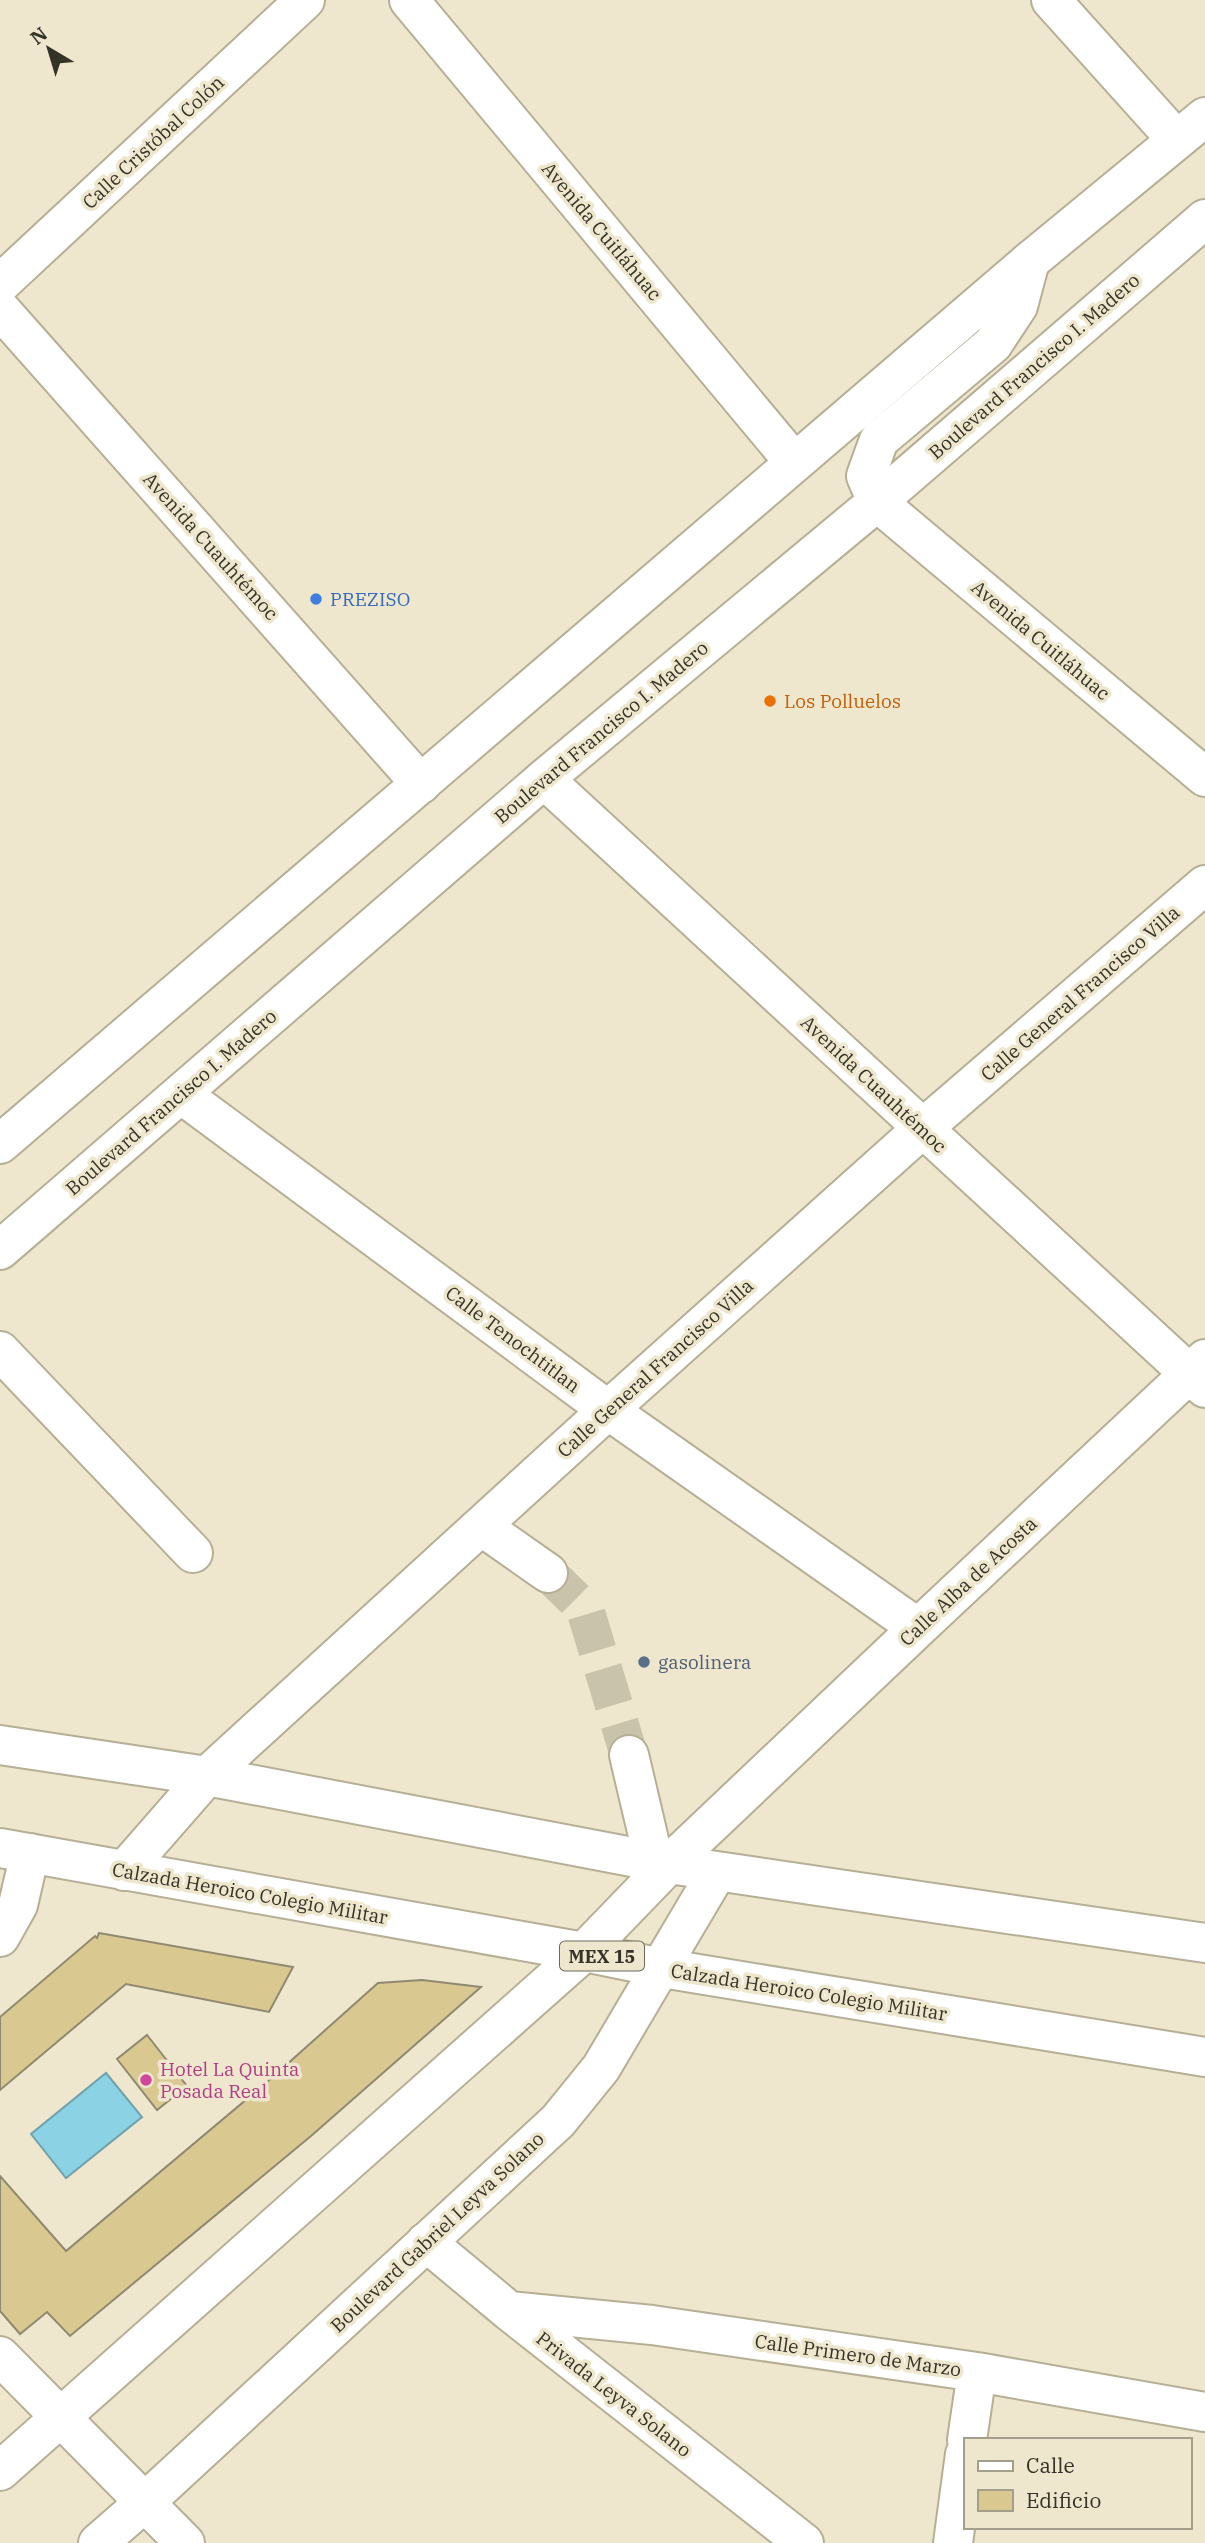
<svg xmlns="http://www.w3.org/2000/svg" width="1205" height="2543" viewBox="0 0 1205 2543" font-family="'IBM Plex Serif',serif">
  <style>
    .water { fill: #8bd2e4; stroke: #71a2ac; stroke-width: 2 }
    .building { fill: #d9c890; stroke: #908971; stroke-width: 2 }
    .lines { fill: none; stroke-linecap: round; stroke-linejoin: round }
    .minor-tunnel { stroke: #c9c3ac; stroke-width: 38; stroke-dasharray: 38 19; stroke-linecap: butt }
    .minor-casing { stroke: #b6af96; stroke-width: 42 }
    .major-casing { stroke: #b6af96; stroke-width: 42 }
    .minor { stroke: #fff; stroke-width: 38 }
    .major { stroke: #fff; stroke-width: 38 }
    .shop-dot { fill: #3f7fe0; stroke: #eee7cd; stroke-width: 2.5 }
    .food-dot { fill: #e8710a; stroke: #eee7cd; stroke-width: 2.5 }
    .service-dot { fill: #5c6f8a; stroke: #eee7cd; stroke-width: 2.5 }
    .hotel-dot { fill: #d1479c; stroke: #eee7cd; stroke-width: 2.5 }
    .labels { text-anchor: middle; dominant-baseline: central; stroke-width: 7; stroke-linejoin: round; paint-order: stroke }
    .shield { fill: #eee7cd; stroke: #6c685a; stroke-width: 2 }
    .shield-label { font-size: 18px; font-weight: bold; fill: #353228 }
    .street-label { font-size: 19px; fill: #353228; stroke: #eee7cd }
    .shop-label { font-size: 19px; fill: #366cbe; stroke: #eee7cd; text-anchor: start }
    .food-label { font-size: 19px; fill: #c56008; stroke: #eee7cd; text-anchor: start }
    .service-label { font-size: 19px; fill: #4e5e75; stroke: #eee7cd; text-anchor: start }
    .hotel-label { font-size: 19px; fill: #b23c85; stroke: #eee7cd; text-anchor: start }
  </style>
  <rect width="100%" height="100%" fill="#eee7cd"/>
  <!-- water -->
  <path class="water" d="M 106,2073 L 142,2117 L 66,2178 L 31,2134 Z"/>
  <!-- building -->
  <path class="building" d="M 99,1933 L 293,1967 L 269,2012 L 126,1984 L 0,2090 L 0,2017 L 95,1936 L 97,1938 Z
    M 422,1980 L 481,1987 L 311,2136 L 70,2336 L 47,2312 L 20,2334 L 0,2311 L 0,2176 L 66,2251 L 266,2083 L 378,1983 Z
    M 147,2035 L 187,2086 L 157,2110 L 117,2059 Z"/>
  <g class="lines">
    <!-- minor-tunnel -->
    <path class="minor-tunnel" d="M 548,1573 L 585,1609 L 629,1755"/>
    <!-- minor casing -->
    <g class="minor-casing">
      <path id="minor" d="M 409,0 L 794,462
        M 1051,0 L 1176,139
        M 1030,261 L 1018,306 L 993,344 L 879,440 L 866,476 L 877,502 L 1205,777
        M 0,284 L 305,0
        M 0,309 L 421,784
        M 544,779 L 1205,1388
        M 181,1094 L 608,1410 L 918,1628
        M 0,1351 L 193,1553
        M 481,1526 L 548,1573
        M 629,1755 L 654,1861
        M 669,1864 L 918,1628 L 1205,1359
        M 124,1871 L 207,1776 L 608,1410 L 922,1129 L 1205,885
        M 0,1937 L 18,1905 L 30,1853
        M 426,2242 L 509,2311 L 804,2543
        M 509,2311 L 652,2325 L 977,2372 L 1205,2412
        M 0,2356 L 185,2543
        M 967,2440 L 977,2372
        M 953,2543 L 965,2454"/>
    </g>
    <!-- major casing -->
    <g class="major-casing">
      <path id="major" d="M 0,1144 L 1030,261 L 1205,117
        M 0,1250 L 544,779 L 877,502 L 1205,219
        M 0,1745 L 207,1776 L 669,1864 L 1205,1943
        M 0,1848 L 584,1952 L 662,1968 L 1205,2057
        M 0,2471 L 584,1952 L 669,1864
        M 98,2543 L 144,2503 L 558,2121 L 601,2068 L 717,1872"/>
    </g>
    <!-- minor -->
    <use href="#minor" class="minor"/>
    <!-- major -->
    <use href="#major" class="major"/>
  </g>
  <!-- markers -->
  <circle class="shop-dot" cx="316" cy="599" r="7"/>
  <circle class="food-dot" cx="770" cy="701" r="7"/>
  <circle class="service-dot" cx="644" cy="1662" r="7"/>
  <circle class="hotel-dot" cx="146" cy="2080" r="7"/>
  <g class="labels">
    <!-- shield labels -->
    <rect class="shield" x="560" y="1941.5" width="84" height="29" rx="5"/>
    <g class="shield-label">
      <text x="602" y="1956">MEX 15</text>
    </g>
    <!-- street labels -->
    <g class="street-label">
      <text transform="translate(153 142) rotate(-43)">Calle Cristóbal Colón</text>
      <text transform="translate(602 231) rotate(50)">Avenida Cuitláhuac</text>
      <text transform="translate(1034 366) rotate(-41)">Boulevard Francisco I. Madero</text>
      <text transform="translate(211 546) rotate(48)">Avenida Cuauhtémoc</text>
      <text transform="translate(1041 640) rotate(40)">Avenida Cuitláhuac</text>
      <text transform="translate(601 732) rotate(-40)">Boulevard Francisco I. Madero</text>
      <text transform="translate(1080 993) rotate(-41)">Calle General Francisco Villa</text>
      <text transform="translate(874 1084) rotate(43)">Avenida Cuauhtémoc</text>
      <text transform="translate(171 1102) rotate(-41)">Boulevard Francisco I. Madero</text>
      <text transform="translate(513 1339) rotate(37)">Calle Tenochtitlan</text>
      <text transform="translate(655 1368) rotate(-42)">Calle General Francisco Villa</text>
      <text transform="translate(968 1581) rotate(-43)">Calle Alba de Acosta</text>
      <text transform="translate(250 1893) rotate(10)">Calzada Heroico Colegio Militar</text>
      <text transform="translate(809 1992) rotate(9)">Calzada Heroico Colegio Militar</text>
      <text transform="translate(437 2232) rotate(-43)">Boulevard Gabriel Leyva Solano</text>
      <text transform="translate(858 2355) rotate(8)">Calle Primero de Marzo</text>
      <text transform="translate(614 2394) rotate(38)">Privada Leyva Solano</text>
    </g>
    <!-- shop labels -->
    <g class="shop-label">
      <text x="330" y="599">PREZISO</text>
    </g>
    <!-- food labels -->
    <g class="food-label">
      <text x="784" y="701">Los Polluelos</text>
    </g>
    <!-- service labels -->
    <g class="service-label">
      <text x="658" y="1662">gasolinera</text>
    </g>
    <!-- hotel labels -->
    <g class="hotel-label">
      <text x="160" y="2069">Hotel La Quinta<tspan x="160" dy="22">Posada Real</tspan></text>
    </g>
  </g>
  <!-- legend -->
  <rect x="964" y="2438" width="228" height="91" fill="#eee7cd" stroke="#a49f8b" stroke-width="2"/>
  <rect x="978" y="2461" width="35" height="10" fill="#ffffff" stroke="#a49f8b" stroke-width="2"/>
  <text x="1026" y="2473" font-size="21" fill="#353228">Calle</text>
  <rect x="978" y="2490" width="35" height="21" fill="#d9c890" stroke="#a49f8b" stroke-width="2"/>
  <text x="1026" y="2508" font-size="21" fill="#353228">Edificio</text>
  <!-- north arrow -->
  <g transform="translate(49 49) rotate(322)" stroke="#eee7cd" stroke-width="5" paint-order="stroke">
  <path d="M0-5L12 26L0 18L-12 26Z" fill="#353228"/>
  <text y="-10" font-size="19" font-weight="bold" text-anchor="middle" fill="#353228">N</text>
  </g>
</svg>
